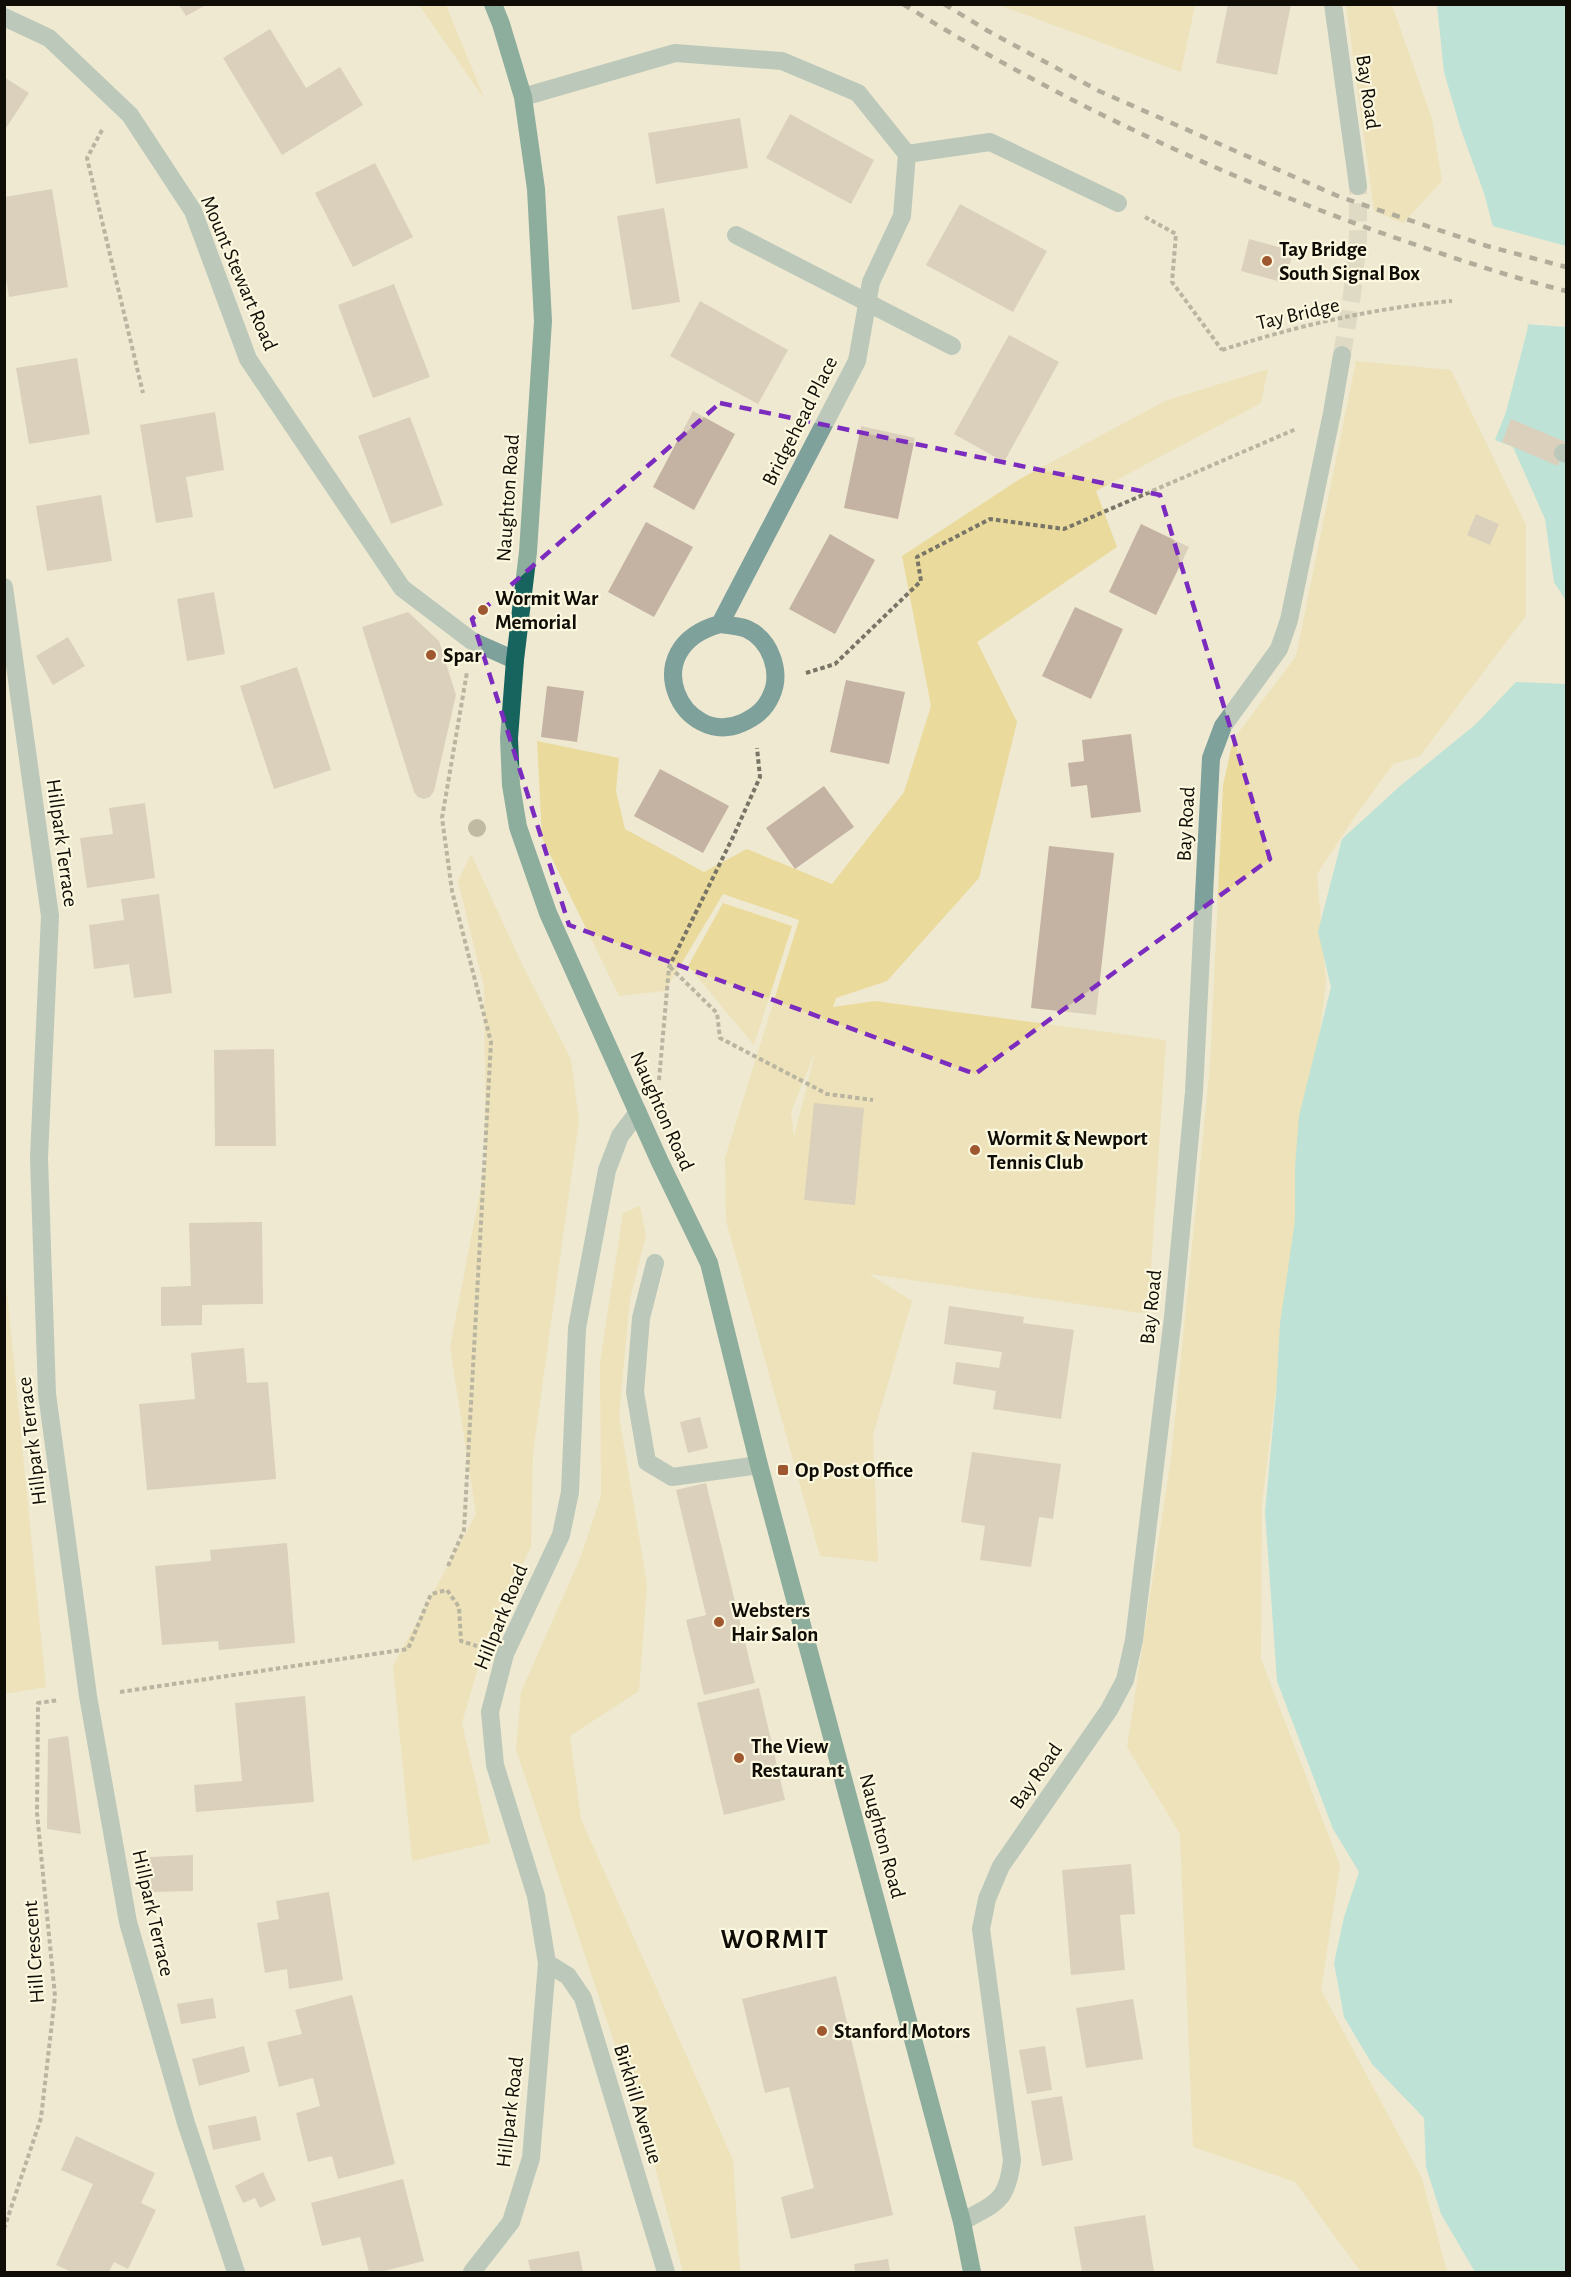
<svg xmlns="http://www.w3.org/2000/svg" width="1571" height="2277" viewBox="0 0 1571 2277" font-family="'Alegreya Sans',sans-serif">
  <style>
    .green { fill: #eada9c; fill-rule: evenodd }
    .water { fill: #83dadb }
    .pier { fill: #efe9d2 }
    .building { fill: #c4b2a2 }
    .lines { fill: none; stroke-linecap: round; stroke-linejoin: round }
    .minor-tunnel { stroke: #cdc8b3; stroke-width: 18; stroke-dasharray: 18 9; stroke-linecap: butt }
    .path { stroke: #797566; stroke-width: 4; stroke-dasharray: 4.5 3; stroke-linecap: butt }
    .minor { stroke: #7ea19c; stroke-width: 18 }
    .major { stroke: #17645e; stroke-width: 18 }
    .rail { stroke: #696558; stroke-width: 4.5; stroke-dasharray: 8 8; stroke-linecap: butt }
    .path-bridge { stroke: #797566; stroke-width: 4; stroke-dasharray: 4.5 3; stroke-linecap: butt }
    .tree { fill: #898268 }
    .marked { fill: none; stroke: #7b2cbf; stroke-width: 4.5; stroke-dasharray: 12 8; stroke-linejoin: round }
    .poi-dot { fill: #9e572e; stroke: #fcf7df; stroke-width: 2 }
    .labels { text-anchor: middle; dominant-baseline: central; stroke-width: 4.5; stroke-linejoin: round; paint-order: stroke }
    .street-label { font-size: 21px; fill: #0f0d06; stroke: #fcf7df }
    .poi-label { font-size: 21px; font-weight: bold; fill: #0f0d06; stroke: #fcf7df; text-anchor: start }
    .district-label { font-size: 27px; font-weight: bold; letter-spacing: 1.5px; fill: #0f0d06; stroke: #fcf7df }
  </style>
  <rect width="100%" height="100%" fill="#efe9d2"/>
  <!-- green -->
  <path class="green" d="M 419,5 L 446,5 L 485,100 Z
    M 999,5 L 1195,4 L 1195,5 L 1181,72 Z
    M 1346,5 L 1392,5 L 1432,119 L 1442,181 L 1403,223 L 1374,211 Z
    M 1356,361 L 1451,370 L 1526,525 L 1526,616 L 1420,756 L 1393,764 L 1354,818 L 1317,874 L 1326,982 L 1262,1504 L 1261,1659 L 1340,1865 L 1321,1990 L 1422,2178 L 1447,2272 L 1361,2272 L 1295,2182 L 1193,2147 L 1180,1834 L 1127,1747 L 1171,1458 L 1210,1065 L 1223,785 L 1233,740 L 1296,656 Z
    M 1268,369 L 1261,403 L 1096,491 L 1117,547 L 977,642 L 1017,722 L 979,878 L 887,981 L 836,998 L 833,1007 L 875,1001 L 1166,1040 L 1148,1314 L 869,1274 L 912,1301 L 873,1435 L 878,1562 L 820,1556 L 726,1221 L 725,1158 L 799,920 L 723,894 L 665,991 L 619,996 L 542,838 L 537,741 L 619,758 L 616,791 L 625,829 L 704,872 L 747,849 L 832,884 L 904,792 L 931,706 L 902,556 L 1020,479 L 1165,401 ZM 815,1052 L 815,1053 L 794,1137 L 791,1112 Z
    M 471,854 L 523,966 L 571,1059 L 579,1121 L 533,1453 L 531,1547 L 488,1633 L 462,1723 L 490,1843 L 412,1861 L 393,1666 L 476,1514 L 450,1347 L 486,1161 L 484,987 L 458,881 Z
    M 723,903 L 792,926 L 754,1045 L 688,966 Z
    M 640,1206 L 646,1235 L 630,1299 L 619,1416 L 647,1585 L 639,1691 L 570,1736 L 581,1819 L 733,2160 L 740,2272 L 683,2272 L 651,2152 L 516,1750 L 521,1692 L 581,1556 L 601,1496 L 600,1362 L 623,1213 Z
    M 4,1262 L 46,1687 L 5,1694 L 4,1694 Z"/>
  <!-- water -->
  <path class="water" d="M 1437,5 L 1566,5 L 1566,601 L 1554,582 L 1545,519 L 1513,447 L 1495,440 L 1506,412 L 1528,327 L 1498,246 L 1484,193 L 1461,130 L 1444,72 Z
    M 1516,682 L 1566,684 L 1566,2272 L 1475,2272 L 1441,2214 L 1426,2167 L 1424,2118 L 1372,2064 L 1344,2017 L 1334,1963 L 1344,1917 L 1359,1872 L 1333,1829 L 1277,1681 L 1265,1512 L 1276,1395 L 1280,1324 L 1295,1220 L 1295,1167 L 1299,1116 L 1331,987 L 1318,932 L 1342,839 L 1400,786 L 1476,724 Z"/>
  <!-- pier -->
  <path class="pier" d="M 1489,225 L 1566,246 L 1566,327 L 1524,324 Z"/>
  <!-- building -->
  <path class="building" d="M 1228,4 L 1291,4 L 1277,75 L 1216,63 Z
    M 179,5 L 206,5 L 186,16 Z
    M 270,29 L 306,88 L 340,67 L 363,105 L 282,155 L 223,58 Z
    M 4,77 L 29,93 L 4,131 Z
    M 790,114 L 874,160 L 851,204 L 766,158 Z
    M 740,118 L 748,168 L 656,184 L 648,133 Z
    M 375,163 L 413,237 L 353,267 L 315,193 Z
    M 52,189 L 68,287 L 9,297 L 4,268 L 4,197 Z
    M 960,204 L 1047,251 L 1013,312 L 926,265 Z
    M 664,208 L 680,302 L 632,310 L 617,216 Z
    M 1249,239 L 1293,251 L 1285,283 L 1241,271 Z
    M 394,284 L 430,377 L 373,398 L 338,305 Z
    M 700,301 L 788,350 L 758,404 L 670,356 Z
    M 1009,335 L 1059,362 L 1004,462 L 954,434 Z
    M 77,358 L 90,434 L 29,444 L 16,368 Z
    M 693,411 L 735,434 L 694,510 L 653,487 Z
    M 215,412 L 224,470 L 186,477 L 193,517 L 156,523 L 140,425 Z
    M 410,417 L 443,505 L 391,524 L 358,436 Z
    M 1511,419 L 1566,442 L 1558,466 L 1502,442 Z
    M 861,426 L 915,438 L 898,519 L 844,508 Z
    M 101,495 L 112,561 L 47,571 L 36,506 Z
    M 1476,514 L 1499,524 L 1490,545 L 1467,535 Z
    M 646,522 L 693,547 L 654,617 L 608,592 Z
    M 1141,524 L 1189,547 L 1156,615 L 1109,592 Z
    M 830,534 L 875,560 L 835,634 L 789,609 Z
    M 214,592 L 225,654 L 187,661 L 177,599 Z
    M 1075,607 L 1123,629 L 1091,699 L 1042,676 Z
    M 408,612 L 439,641 L 456,695 L 434,791 L 430,797 L 424,799 L 418,797 L 414,792 L 362,627 Z
    M 68,637 L 85,666 L 53,685 L 36,656 Z
    M 297,667 L 331,770 L 274,789 L 240,686 Z
    M 846,680 L 905,692 L 889,764 L 830,752 Z
    M 547,686 L 584,691 L 577,742 L 541,737 Z
    M 1131,734 L 1141,812 L 1091,818 L 1087,785 L 1071,787 L 1068,763 L 1084,761 L 1082,740 Z
    M 660,769 L 729,806 L 703,853 L 634,816 Z
    M 824,786 L 854,827 L 795,869 L 766,828 Z
    M 145,803 L 155,878 L 87,888 L 80,838 L 113,834 L 109,808 Z
    M 1049,846 L 1114,853 L 1096,1015 L 1031,1008 Z
    M 159,894 L 172,993 L 134,998 L 129,964 L 94,969 L 89,925 L 124,920 L 121,899 Z
    M 274,1049 L 276,1146 L 215,1146 L 214,1050 Z
    M 814,1103 L 864,1108 L 855,1205 L 804,1200 Z
    M 262,1222 L 263,1304 L 202,1305 L 202,1325 L 161,1326 L 161,1287 L 191,1286 L 189,1223 Z
    M 949,1306 L 1024,1317 L 1023,1323 L 1074,1330 L 1061,1419 L 993,1409 L 996,1391 L 953,1384 L 956,1362 L 999,1368 L 1002,1352 L 944,1344 Z
    M 244,1348 L 247,1383 L 268,1382 L 276,1479 L 147,1490 L 139,1404 L 195,1399 L 191,1353 Z
    M 700,1417 L 708,1448 L 688,1453 L 680,1422 Z
    M 972,1452 L 1061,1464 L 1053,1519 L 1039,1517 L 1031,1567 L 980,1560 L 985,1526 L 961,1522 Z
    M 706,1483 L 755,1683 L 704,1695 L 686,1620 L 706,1615 L 676,1490 Z
    M 287,1543 L 295,1643 L 219,1650 L 218,1641 L 162,1645 L 155,1566 L 211,1561 L 210,1550 Z
    M 759,1688 L 785,1800 L 724,1815 L 697,1703 Z
    M 305,1696 L 314,1802 L 196,1812 L 194,1785 L 242,1781 L 235,1703 Z
    M 68,1736 L 81,1834 L 47,1829 L 48,1739 Z
    M 193,1855 L 193,1891 L 150,1892 L 149,1857 Z
    M 1131,1864 L 1135,1914 L 1120,1915 L 1125,1970 L 1071,1975 L 1062,1870 Z
    M 329,1892 L 343,1980 L 289,1989 L 287,1969 L 265,1973 L 257,1923 L 279,1919 L 276,1901 Z
    M 836,1976 L 893,2215 L 791,2239 L 781,2197 L 814,2188 L 789,2087 L 765,2093 L 742,1999 Z
    M 352,1995 L 395,2164 L 338,2179 L 332,2156 L 308,2162 L 296,2113 L 320,2106 L 313,2078 L 279,2087 L 267,2042 L 302,2034 L 295,2010 Z
    M 213,1998 L 216,2018 L 181,2024 L 177,2004 Z
    M 1133,1999 L 1143,2059 L 1086,2068 L 1076,2008 Z
    M 244,2046 L 250,2072 L 199,2086 L 192,2059 Z
    M 1045,2046 L 1052,2090 L 1027,2094 L 1019,2050 Z
    M 1062,2096 L 1073,2160 L 1042,2166 L 1031,2101 Z
    M 256,2116 L 261,2140 L 213,2150 L 208,2126 Z
    M 76,2136 L 155,2173 L 141,2203 L 156,2210 L 128,2269 L 114,2262 L 109,2272 L 72,2272 L 56,2265 L 93,2184 L 61,2170 Z
    M 263,2172 L 276,2200 L 260,2208 L 255,2198 L 243,2203 L 235,2186 Z
    M 403,2179 L 424,2261 L 380,2272 L 369,2272 L 360,2237 L 322,2246 L 311,2203 Z
    M 1145,2215 L 1154,2272 L 1082,2272 L 1074,2227 Z
    M 579,2251 L 583,2272 L 531,2272 L 528,2260 Z
    M 888,2259 L 890,2272 L 855,2272 L 854,2264 Z"/>
  <g class="lines">
    <!-- minor-tunnel -->
    <path class="minor-tunnel" d="M 1342,355 L 1352,295 L 1358,239 L 1358,186"/>
    <!-- path -->
    <path class="path" d="M 102,130 L 87,158 L 143,393
      M 1145,217 L 1176,234 L 1172,282 L 1222,350
      M 806,673 L 835,664 L 921,581 L 917,557 L 990,519 L 1064,529 L 1296,429
      M 670,967 L 717,1013 L 720,1038 L 827,1094 L 873,1100
      M 659,1080 L 669,967 L 733,837 L 760,777 L 757,748
      M 448,1566 L 464,1530 L 491,1042 L 452,891 L 442,818 L 467,672
      M 120,1692 L 408,1649 L 431,1594 L 447,1590 L 459,1607 L 461,1641 L 477,1646
      M 4,2229 L 41,2118 L 55,1996 L 37,1813 L 38,1703 L 59,1700"/>
    <!-- minor -->
    <path class="minor" d="M 1333,4 L 1358,186
      M 4,17 L 49,38 L 130,115 L 193,211 L 248,359 L 402,588 L 472,641 L 515,660
      M 523,97 L 675,53 L 782,61 L 858,93 L 907,154 L 902,216 L 871,282 L 857,361 L 720,624 C 633,648 683,749 742,723 C 755,717 765,710 771,696 C 782,673 771,640 747,629 C 740,626 729,625 720,624
      M 907,154 L 990,142 L 1118,203
      M 736,235 L 952,346
      M 1563,453 L 1566,454
      M 4,587 L 50,916 L 39,1158 L 47,1394 L 88,1696 L 128,1922 L 186,2123 L 236,2272
      M 655,1263 L 641,1318 L 635,1392 L 647,1462 L 672,1477 L 759,1465
      M 547,1963 L 568,1976 L 583,1998 L 666,2272
      M 962,2222 C 996,2202 1007,2203 1012,2160 L 981,1929 L 987,1899 L 1001,1866 L 1109,1710 L 1125,1680 L 1134,1640 L 1173,1317 L 1194,1092 L 1211,758 L 1223,726 L 1279,649 L 1289,620 L 1332,413 L 1342,355
      M 472,2272 L 511,2222 L 531,2158 L 547,1963 L 536,1896 L 495,1765 L 490,1712 L 505,1654 L 561,1535 L 570,1492 L 577,1328 L 607,1170 L 620,1136 L 638,1112"/>
    <!-- major -->
    <path class="major" d="M 493,4 L 501,24 L 523,97 L 536,189 L 543,321 L 528,552 L 515,660 L 509,738 L 511,785 L 518,827 L 548,913 L 660,1162 L 709,1263 L 759,1465 L 962,2222 L 972,2272"/>
    <!-- rail -->
    <path class="rail" d="M 903,4 C 1052,97 1212,172 1376,231 C 1439,253 1502,275 1566,291
      M 944,4 L 988,31 L 1099,91 L 1340,197 L 1487,246 L 1566,267"/>
    <!-- path-bridge -->
    <path class="path-bridge" d="M 1222,350 C 1296,326 1374,308 1452,301"/>
  </g>
  <!-- trees -->
  <circle class="tree" cx="477" cy="828" r="9"/>
  <!-- marked area -->
  <path d="M0 0H1571V2277H0ZM 720,403 L 1160,495 L 1270,859 L 975,1074 L 569,925 L 472,619 Z" fill="#efe9d2" fill-opacity=".55" fill-rule="evenodd"/>
  <path class="marked" d="M 720,403 L 1160,495 L 1270,859 L 975,1074 L 569,925 L 472,619 Z"/>
  <!-- markers -->
  <g class="poi-dot">
    <circle cx="1267" cy="261" r="6"/>
    <circle cx="483" cy="610" r="6"/>
    <circle cx="431" cy="655" r="6"/>
    <circle cx="975" cy="1150" r="6"/>
    <rect x="777" y="1464" width="12" height="12" rx="3"/>
    <circle cx="719" cy="1622" r="6"/>
    <circle cx="739" cy="1758" r="6"/>
    <circle cx="822" cy="2031" r="6"/>
  </g>
  <g class="labels">
    <!-- street labels -->
    <g class="street-label">
      <text transform="translate(1368 92) rotate(82)">Bay Road</text>
      <text transform="translate(239 273) rotate(67)">Mount Stewart Road</text>
      <text transform="translate(1298 314) rotate(-13)">Tay Bridge</text>
      <text transform="translate(800 421) rotate(-63)">Bridgehead Place</text>
      <text transform="translate(508 498) rotate(-86)">Naughton Road</text>
      <text transform="translate(1186 824) rotate(-87)">Bay Road</text>
      <text transform="translate(62 843) rotate(82)">Hillpark Terrace</text>
      <text transform="translate(662 1111) rotate(66)">Naughton Road</text>
      <text transform="translate(1151 1307) rotate(-84)">Bay Road</text>
      <text transform="translate(32 1441) rotate(-97)">Hillpark Terrace</text>
      <text transform="translate(501 1617) rotate(-68)">Hillpark Road</text>
      <text transform="translate(1036 1776) rotate(-55)">Bay Road</text>
      <text transform="translate(882 1836) rotate(75)">Naughton Road</text>
      <text transform="translate(153 1913) rotate(77)">Hillpark Terrace</text>
      <text transform="translate(34 1952) rotate(-94)">Hill Crescent</text>
      <text transform="translate(638 2104) rotate(73)">Birkhill Avenue</text>
      <text transform="translate(510 2112) rotate(-83)">Hillpark Road</text>
    </g>
    <!-- poi labels -->
    <g class="poi-label">
      <text x="1279" y="249">Tay Bridge<tspan x="1279" dy="24">South Signal Box</tspan></text>
      <text x="495" y="598">Wormit War<tspan x="495" dy="24">Memorial</tspan></text>
      <text x="443" y="655">Spar</text>
      <text x="987" y="1138">Wormit &amp; Newport<tspan x="987" dy="24">Tennis Club</tspan></text>
      <text x="795" y="1470">Op Post Office</text>
      <text x="731" y="1610">Websters<tspan x="731" dy="24">Hair Salon</tspan></text>
      <text x="751" y="1746">The View<tspan x="751" dy="24">Restaurant</tspan></text>
      <text x="834" y="2031">Stanford Motors</text>
    </g>
    <!-- district labels -->
    <g class="district-label">
      <text x="775" y="1939">WORMIT</text>
    </g>
  </g>
  <!-- border -->
  <rect width="1571" height="2277" fill="none" stroke="#0f0d06" stroke-width="12"/>
</svg>
